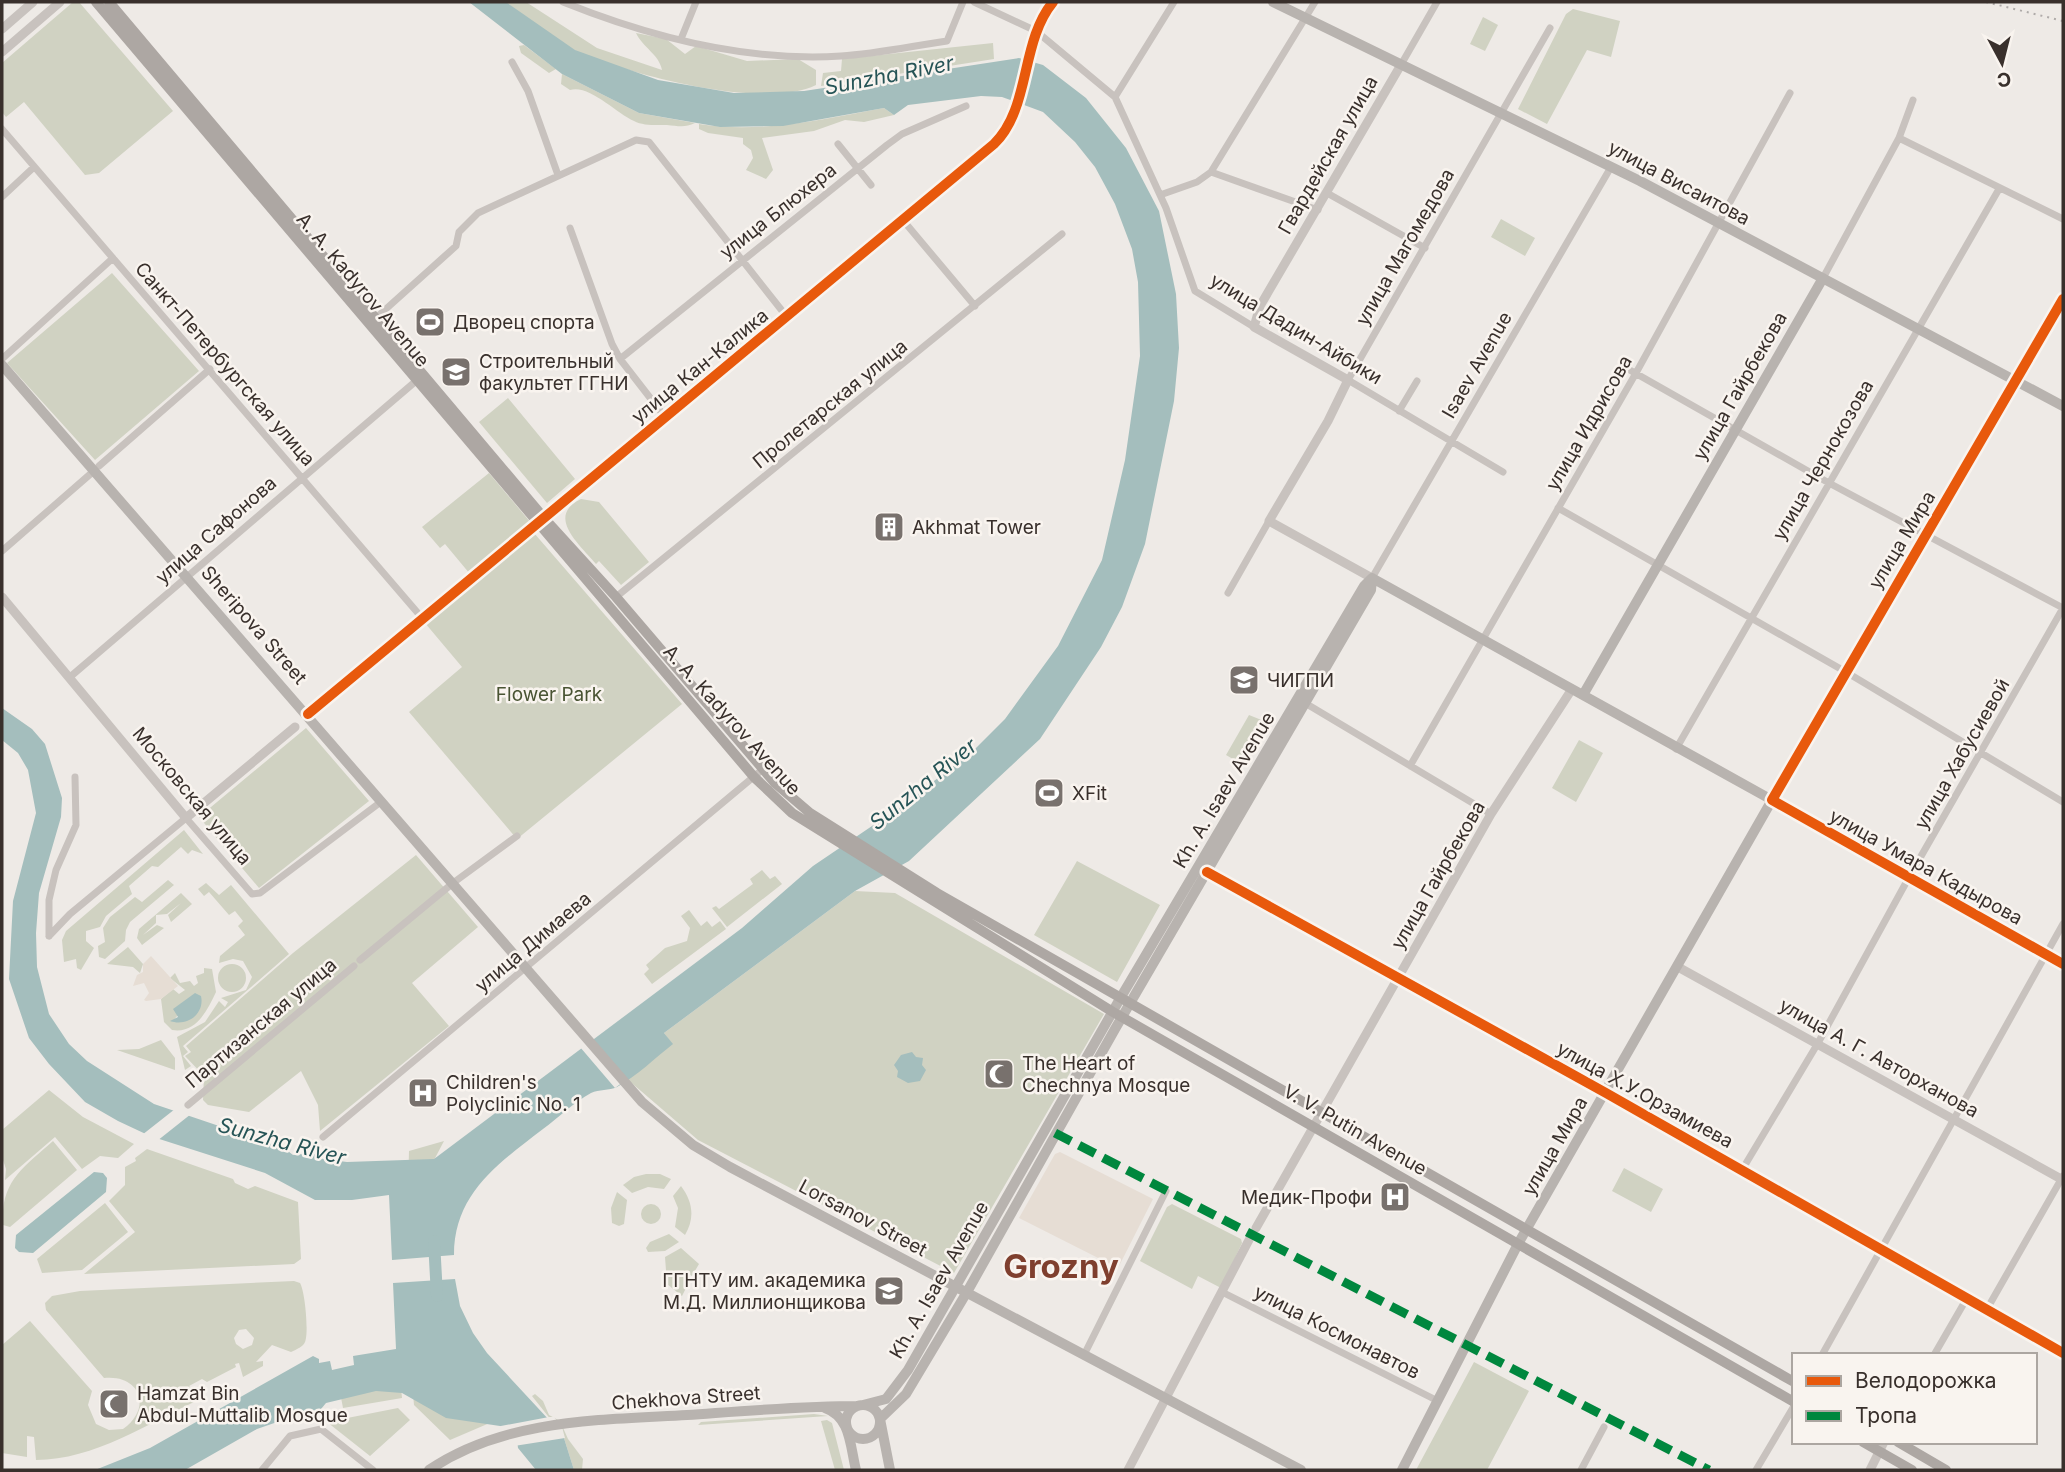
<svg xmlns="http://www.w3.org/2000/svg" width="2065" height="1472" viewBox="0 0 2065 1472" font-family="Inter,sans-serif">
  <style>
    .green { fill: #d0d2c2; fill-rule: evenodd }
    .plaza { fill: #e6ddd4 }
    .water { fill: #a4bebd }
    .pier { fill: #eeeae6 }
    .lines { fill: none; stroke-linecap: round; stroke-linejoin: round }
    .river { stroke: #a4bebd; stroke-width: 12 }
    .minor { stroke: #c8c2be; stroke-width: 7 }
    .tertiary { stroke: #c8c2be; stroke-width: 9 }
    .secondary { stroke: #b8b3af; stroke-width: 10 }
    .primary { stroke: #ada7a3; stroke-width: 10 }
    .rail { stroke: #afaba9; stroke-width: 2; stroke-dasharray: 2 5; stroke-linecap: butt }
    .quiet { stroke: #00873e; stroke-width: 9; stroke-dasharray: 18 9; stroke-linecap: butt }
    .cycleway-casing { stroke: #f9f4ef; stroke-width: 15 }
    .cycleway { stroke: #e8590c; stroke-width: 10 }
    .labels { text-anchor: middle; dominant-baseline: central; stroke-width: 5; stroke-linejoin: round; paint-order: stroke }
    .street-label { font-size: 19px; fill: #39302c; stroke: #f9f4ef }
    .poi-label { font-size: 19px; fill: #39302c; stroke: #f9f4ef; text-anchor: start }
    .park-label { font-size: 19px; fill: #495433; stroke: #f9f4ef }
    .water-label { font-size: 21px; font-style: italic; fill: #265456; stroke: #f9f4ef }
    .town-label { font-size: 33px; font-weight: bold; fill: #7f3f2e; stroke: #f9f4ef }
  </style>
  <rect width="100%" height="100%" fill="#eeeae6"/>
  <!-- green -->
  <path class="green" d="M 73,2 L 79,2 L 173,111 L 99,173 L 85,175 L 24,102 L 6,117 L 2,112 L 2,63 Z
    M 506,2 L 526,2 L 597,48 L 662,70 C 659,54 643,48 636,33 L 666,39 L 685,54 L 696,46 L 747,61 L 798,59 L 816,70 L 816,85 C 765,111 627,74 576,51 C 551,39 527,19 506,2 Z
    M 1573,9 L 1620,21 L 1611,57 L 1587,50 L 1547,124 L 1518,109 L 1566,14 Z
    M 1483,17 L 1498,25 L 1485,51 L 1470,44 Z
    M 993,43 L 994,59 L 821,86 L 823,73 L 841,71 L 842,59 Z
    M 524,45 L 556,69 L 549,73 L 521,53 L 519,46 Z
    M 562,74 L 639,113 L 695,123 C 685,128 678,126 667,125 C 657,125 643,126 634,121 C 616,113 589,84 570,90 L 561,84 Z
    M 884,108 L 894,115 L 864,122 L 845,120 L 814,131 L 762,138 L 773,170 L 766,179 L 746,170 L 753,158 L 751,150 L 743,144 L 743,138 L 708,133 L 699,129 L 699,124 C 761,134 823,119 884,108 Z
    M 1501,219 L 1535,238 L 1525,256 L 1491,237 Z
    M 112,273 L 199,371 L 95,460 L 7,363 Z
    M 508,398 L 575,479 L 547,503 L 479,422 Z
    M 489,473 L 531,523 L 470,574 L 445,544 L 440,548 L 422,527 Z
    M 581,499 L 599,502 L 649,562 L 621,585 L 599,561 L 596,564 C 578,543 546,516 581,499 Z
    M 534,533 L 682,704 L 517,839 L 409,712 L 462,667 L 425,623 Z
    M 1249,715 L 1269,723 L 1245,766 L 1226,755 Z
    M 306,728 L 369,801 L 259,888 L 199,817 Z
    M 1579,740 L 1603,753 L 1576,802 L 1552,788 Z
    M 184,830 L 203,854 L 192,850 L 188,854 L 181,847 L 158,867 L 152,866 L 129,886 L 132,894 L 106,916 L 100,927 L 86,931 L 86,941 L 94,948 L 81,970 L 77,968 L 76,959 L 64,962 L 62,940 L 66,931 Z
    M 416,855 L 478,927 L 412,983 L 449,1026 L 320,1131 L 318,1105 L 301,1071 L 249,1112 L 208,1105 L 203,1100 L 204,1076 L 185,1056 L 191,1052 L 186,1046 L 293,953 Z
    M 1077,861 L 1160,905 L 1117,982 L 1034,935 Z
    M 762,870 L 770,879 L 775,876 L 782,884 L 727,927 L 712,908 L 716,906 L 719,909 L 753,884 L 750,879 Z
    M 168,880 L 174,885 L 130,922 L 126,930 L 125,941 L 105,959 L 99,957 L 98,946 L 105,942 L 103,928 L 110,917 L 135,897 L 142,902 Z
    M 206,883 L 219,895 L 231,885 L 289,954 L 183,1046 L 188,1052 L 183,1056 L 191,1066 L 185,1070 L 177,1037 L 205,1022 L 219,1001 L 225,1007 L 228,1002 L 221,998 L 246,990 L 252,977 L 243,961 L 233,959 L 219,963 L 220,956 L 245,935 L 238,926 L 243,921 L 235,911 L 229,915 L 209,892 L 204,896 L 198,889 Z
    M 855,891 L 895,893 L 1104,1014 L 954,1273 L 698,1140 L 627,1079 L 672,1044 L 664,1033 Z
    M 181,893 L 192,904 L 171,922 L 168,915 L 181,903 L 167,914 L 156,915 L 156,923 L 143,935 L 157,925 L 164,928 L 142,945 L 137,938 L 139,929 Z
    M 689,910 L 701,926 L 707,921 L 712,927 L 720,921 L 726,929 L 652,984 L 644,974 L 649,969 L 646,965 L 665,948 L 687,941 L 690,928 L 681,916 Z
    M 128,947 L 143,964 L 140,973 L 133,967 L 107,964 Z
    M218 978a14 14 0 1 1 28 0a14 14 0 1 1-28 0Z
    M 204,968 L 212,969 L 216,992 C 207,1011 196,1034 172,1030 L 164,1022 L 161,999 L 173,989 L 179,994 L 185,990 L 170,978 L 175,973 L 180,983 L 190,981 L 194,986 L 198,983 L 196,976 L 204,973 ZM 201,996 L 199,1011 L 172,1022 L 178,1015 L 174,1009 Z
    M 161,1040 L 175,1058 L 175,1070 L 117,1050 L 139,1049 Z
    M 49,1090 L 83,1117 L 134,1144 L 118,1158 L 100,1156 L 82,1169 L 55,1137 L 5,1180 L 6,1169 L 2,1157 L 2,1130 Z
    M 53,1141 L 77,1170 L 10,1227 L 3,1225 C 0,1181 24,1167 53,1141 Z
    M 444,1141 L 433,1162 L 408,1189 L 409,1151 Z
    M 147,1149 L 233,1179 L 235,1183 L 248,1189 L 255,1186 L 298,1202 L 301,1259 L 294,1264 L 84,1274 L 135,1232 L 109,1201 L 125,1185 L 125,1167 L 136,1161 L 135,1158 Z
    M 1624,1168 L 1663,1189 L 1651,1212 L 1612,1191 Z
    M 646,1174 L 660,1174 L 671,1179 L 664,1189 L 648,1187 L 632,1193 L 623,1185 L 634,1177 Z
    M 681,1186 C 693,1202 695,1218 685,1235 L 675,1227 L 678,1208 L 673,1196 Z
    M 617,1192 L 627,1200 L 624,1224 L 619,1226 L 612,1223 L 611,1208 Z
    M 105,1203 L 128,1232 L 82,1270 L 42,1273 L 37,1259 Z
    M641 1214a10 10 0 1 1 20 0a10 10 0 1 1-20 0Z
    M 1172,1204 L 1241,1239 L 1242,1243 L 1221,1288 L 1198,1276 L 1192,1289 L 1140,1261 L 1167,1207 Z
    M 669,1234 L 679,1242 L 665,1251 L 648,1252 L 646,1248 L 650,1242 Z
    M 681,1248 L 699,1264 L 692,1276 L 689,1274 L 685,1279 L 689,1282 L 682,1296 L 667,1284 L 665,1257 Z
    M 294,1281 L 300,1283 C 305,1291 309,1333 305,1342 C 303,1347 297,1349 291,1352 L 272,1345 L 256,1362 L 263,1361 L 263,1366 L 243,1377 L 239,1363 L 235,1364 L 236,1367 L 207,1382 L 202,1379 L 189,1386 L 200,1399 C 149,1423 94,1460 36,1460 L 34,1437 L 27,1436 L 27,1457 L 2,1453 L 2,1345 L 30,1321 L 92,1391 L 88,1405 L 96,1424 L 109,1430 L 123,1429 C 153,1408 140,1374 104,1378 L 46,1310 L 45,1303 L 52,1296 L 80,1291 ZM 246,1329 L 254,1338 L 252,1345 L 243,1349 L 236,1344 L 234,1338 L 239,1330 Z
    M 407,1327 L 492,1422 L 450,1440 L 414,1405 Z
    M 398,1356 L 402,1398 L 343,1408 L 336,1371 Z
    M 1474,1362 L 1529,1391 L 1487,1470 L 1416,1470 Z
    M 535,1394 L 543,1401 L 549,1415 L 560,1421 L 568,1439 L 583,1459 L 582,1470 L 574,1470 L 563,1435 L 532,1396 Z
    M 398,1408 L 410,1420 L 370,1456 L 327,1422 Z
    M 814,1414 L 828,1416 L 698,1425 L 701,1422 Z
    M 827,1420 L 832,1423 L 844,1470 L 835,1470 L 821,1421 Z"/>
  <!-- plaza -->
  <path class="plaza" d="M 151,956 L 178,986 L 161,999 L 146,1001 L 144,1000 L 149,993 L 144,983 L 133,986 L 137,975 L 143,972 L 143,964 Z
    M 1060,1152 L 1153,1199 L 1118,1268 L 1019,1218 L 1055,1154 Z"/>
  <!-- water -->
  <path class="water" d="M 469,2 L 506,2 L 575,50 L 658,80 L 734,93 L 804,91 L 1019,58 L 1043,65 L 1086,98 L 1126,148 L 1159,211 L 1176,294 L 1179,348 L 1174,401 L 1145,544 L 1122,607 L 1101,647 L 1040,739 L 909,861 L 855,891 L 664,1033 L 673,1044 C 655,1058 637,1076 617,1087 C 609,1091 599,1089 591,1093 C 574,1102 558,1118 543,1129 C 499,1163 454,1193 454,1255 L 392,1260 L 389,1195 L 352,1200 L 315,1200 L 265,1173 L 150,1136 L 118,1121 L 85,1102 L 49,1064 L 29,1038 L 9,979 L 13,901 L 36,813 L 28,770 L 18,753 L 2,740 L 2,708 L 32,729 L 45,744 L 62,798 L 61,817 L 39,893 L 36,933 L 37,967 L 49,1014 L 69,1044 L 87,1061 L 154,1104 L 284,1148 L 293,1155 L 313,1153 L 323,1159 L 347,1162 L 434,1159 L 742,928 L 813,866 L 903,805 L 974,750 L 1005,719 L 1058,646 L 1102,560 L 1125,460 L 1140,356 L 1138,282 L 1132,249 L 1115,204 L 1095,167 L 1075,142 L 1043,112 L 1002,97 L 981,96 L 908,105 L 894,115 L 884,108 L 783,126 L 720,127 L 639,113 L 562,74 Z
    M 195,993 L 201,996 C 205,1014 187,1027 170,1021 L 178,1017 L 173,1009 Z
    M 912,1052 L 916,1057 L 923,1058 L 922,1065 L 926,1070 L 920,1081 L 908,1083 L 897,1077 L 898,1071 L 894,1065 L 901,1055 Z
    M 94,1172 L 103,1173 L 107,1178 L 106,1192 L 33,1253 L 19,1252 L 15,1248 L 16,1235 Z
    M 455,1279 L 460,1306 L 473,1333 L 487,1353 L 563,1435 L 574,1470 L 536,1470 L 518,1448 L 517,1440 L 500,1426 L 446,1418 L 402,1393 L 376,1391 L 326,1403 L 321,1409 L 303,1413 L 257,1429 L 185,1470 L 95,1470 L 150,1448 L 313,1356 L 319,1359 L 319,1363 L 330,1361 L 332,1370 L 354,1365 L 353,1356 L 396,1349 L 393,1283 Z"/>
  <!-- pier -->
  <path class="pier" d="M 592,1038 L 627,1079 L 615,1088 L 580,1047 Z
    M 175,1109 L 191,1114 L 157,1141 L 142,1135 Z
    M 549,1417 L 554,1417 L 562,1427 L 565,1438 L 514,1446 L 509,1435 L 500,1429 L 485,1429 Z"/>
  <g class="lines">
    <!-- river -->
    <path class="river" d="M 434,1241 L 437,1296"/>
    <!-- minor -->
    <path class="minor" d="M 563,2 C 650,37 747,62 841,56 C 876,54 912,46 947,41 L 963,2
      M 974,2 L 1036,31 L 1115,97 L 1166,208 L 1195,291 L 1254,327
      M 681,39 L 696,2
      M 512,62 L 528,91 L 558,175
      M 1402,63 L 1437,2
      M 1115,97 L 1174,2
      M 2,129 L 423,619
      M 1899,138 L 2063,219
      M 838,144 L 871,185
      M 1211,172 L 1318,210
      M 1327,193 L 1425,248
      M 1160,195 L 1197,182 L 1211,172 L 1315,2
      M 2,197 L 34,167
      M 902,219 L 975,306
      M 570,228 L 612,344 L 620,359 L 665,417
      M 1823,278 L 1899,138 L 1913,100
      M 377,317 L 456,246 L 459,232 L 478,213 L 636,140 L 649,142 L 787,317
      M 2,359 L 113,258
      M 620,359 L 887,145 L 902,134 L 966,106
      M 1628,369 L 1829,483 L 2063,608
      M 1399,411 L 1417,381
      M 99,466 L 210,369
      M 1503,472 L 1348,380 L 1550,28
      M 1558,508 L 1846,672 L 2063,802
      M 2,551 L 95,470
      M 1372,578 L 1611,167
      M 1228,593 L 1269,521
      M 616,597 L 1062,234
      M 70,677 L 416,381
      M 1305,703 L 1491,814
      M 1676,749 L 1999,189
      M 1410,766 L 1636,373 L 1790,93
      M 1772,800 L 2063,299
      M 1207,872 L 1606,1093 L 2063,1353
      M 49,936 L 70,914 L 186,818 L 252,894 L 260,893 L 382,801
      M 49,936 L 49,900 L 56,870 L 76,825 L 75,777
      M 360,960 L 453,883 L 517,836
      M 188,1105 L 354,966
      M 323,1137 L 763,769
      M 1742,1170 L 1818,1043 L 1908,879 L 2063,608
      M 1222,1292 L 1438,1401
      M 1987,1309 L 2063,1176
      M 1084,1355 L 1166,1191
      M 1822,1355 L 2063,924
      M 1934,1355 L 1967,1298
      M 262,1470 L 290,1436 L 321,1429 L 373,1470
      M 1581,1470 L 1604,1427
      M 1756,1470 L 1794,1406"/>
    <!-- tertiary -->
    <path class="tertiary" d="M 2,29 L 33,2
      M 2,52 L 60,2
      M 1372,578 L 1269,521 L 1328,421 L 1348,380 L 1254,327 L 1260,306 L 1402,63
      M 2,597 L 186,818 L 295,727
      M 308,714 L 994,144 C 1031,108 1020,42 1053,2
      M 1772,800 L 2063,964
      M 1678,967 L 2063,1180
      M 1256,1228 L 1491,814 L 1572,689
      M 1128,1470 L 1249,1240
      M 1870,1470 L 1884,1442"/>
    <!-- secondary -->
    <path class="secondary" d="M 1273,2 L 1640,181 L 2063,406
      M 2,365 L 642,1102 L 693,1145 L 730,1167 L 1301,1470
      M 1372,578 L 1772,800 L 1518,1244 L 1402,1470
      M 1583,695 L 1823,278
      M 863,1405 L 886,1399 L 908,1370 L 1121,997 L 1364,586 L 1371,579
      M846 1422a17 17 0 1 1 34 0a17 17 0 1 1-34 0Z
      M 825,1408 C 851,1417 850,1446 856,1470
      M 429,1470 C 504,1419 599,1420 687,1415 C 744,1411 801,1406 858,1406
      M 890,1470 L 880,1419 L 906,1394 L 967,1292 L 1115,1029 L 1371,590 L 1372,578"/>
    <!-- primary -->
    <path class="primary" d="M 96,2 L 754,777 L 792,813 L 1113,1012 L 1794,1402
      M 109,2 L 544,518 L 616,597 L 775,783 L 810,813 L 937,893 L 1794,1382
      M 1863,1442 L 1912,1470
      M 1898,1442 L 1946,1470"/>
    <!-- rail -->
    <path class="rail" d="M 1986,2 L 2063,21"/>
    <!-- quiet -->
    <path class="quiet" d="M 1055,1133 L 1709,1470"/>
    <!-- cycleway casing -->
    <g class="cycleway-casing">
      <path id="cycleway" d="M 2063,299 L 1772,800 L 2063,964
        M 308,714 L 994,144 C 1031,108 1020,42 1053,2
        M 1207,872 L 1606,1093 L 2063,1353"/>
    </g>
    <!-- cycleway -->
    <use href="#cycleway" class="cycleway"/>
  </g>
  <!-- icons -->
  <defs>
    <g id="stadium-square" transform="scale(1.575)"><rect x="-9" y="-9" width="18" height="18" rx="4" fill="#78716d" stroke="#f9f4ef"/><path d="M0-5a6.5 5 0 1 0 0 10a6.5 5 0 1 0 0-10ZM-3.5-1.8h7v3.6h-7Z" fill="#fff"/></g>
    <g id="university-square" transform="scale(1.575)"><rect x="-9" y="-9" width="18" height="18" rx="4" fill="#78716d" stroke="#f9f4ef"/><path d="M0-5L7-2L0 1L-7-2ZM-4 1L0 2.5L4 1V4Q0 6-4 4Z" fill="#fff"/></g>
    <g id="building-square" transform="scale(1.575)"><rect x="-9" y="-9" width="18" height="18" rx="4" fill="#78716d" stroke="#f9f4ef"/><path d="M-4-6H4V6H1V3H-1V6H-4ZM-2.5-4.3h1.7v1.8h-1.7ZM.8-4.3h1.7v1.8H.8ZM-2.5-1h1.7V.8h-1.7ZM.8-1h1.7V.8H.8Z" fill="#fff"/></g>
    <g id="mosque-square" transform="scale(1.575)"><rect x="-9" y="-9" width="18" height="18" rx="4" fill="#78716d" stroke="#f9f4ef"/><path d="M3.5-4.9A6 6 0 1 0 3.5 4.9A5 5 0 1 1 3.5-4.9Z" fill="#fff"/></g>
    <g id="hospital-square" transform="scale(1.575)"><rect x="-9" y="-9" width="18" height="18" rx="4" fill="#78716d" stroke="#f9f4ef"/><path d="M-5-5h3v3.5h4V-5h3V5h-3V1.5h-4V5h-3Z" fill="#fff"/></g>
  </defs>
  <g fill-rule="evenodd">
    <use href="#stadium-square" x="430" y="322"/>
    <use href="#university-square" x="456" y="372"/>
    <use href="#building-square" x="889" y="527"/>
    <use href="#university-square" x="1244" y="680"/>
    <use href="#stadium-square" x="1049" y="793"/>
    <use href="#mosque-square" x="999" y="1074"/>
    <use href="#hospital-square" x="423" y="1093"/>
    <use href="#hospital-square" x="1395" y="1197"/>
    <use href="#university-square" x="889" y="1291"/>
    <use href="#mosque-square" x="114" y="1404"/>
  </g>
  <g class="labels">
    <!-- street labels -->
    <g class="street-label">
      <text transform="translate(1328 155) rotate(-60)">Гвардейская улица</text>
      <text transform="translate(1679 183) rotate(28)">улица Висаитова</text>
      <text transform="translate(778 211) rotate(-38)">улица Блюхера</text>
      <text transform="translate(1405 247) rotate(-60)">улица Магомедова</text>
      <text transform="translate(363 290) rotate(50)">A. A. Kadyrov Avenue</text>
      <text transform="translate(1296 329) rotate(31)">улица Дадин-Айбики</text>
      <text transform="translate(225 364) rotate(49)">Санкт-Петербургская улица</text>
      <text transform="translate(1477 365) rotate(-60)">Isaev Avenue</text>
      <text transform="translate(700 366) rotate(-39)">улица Кан-Калика</text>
      <text transform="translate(1740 386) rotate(-60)">улица Гайрбекова</text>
      <text transform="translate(830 404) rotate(-39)">Пролетарская улица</text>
      <text transform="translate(1589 423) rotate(-60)">улица Идрисова</text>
      <text transform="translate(1823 460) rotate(-60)">улица Чернокозова</text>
      <text transform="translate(216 530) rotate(-41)">улица Сафонова</text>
      <text transform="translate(1902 540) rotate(-59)">улица Мира</text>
      <text transform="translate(254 625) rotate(49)">Sheripova Street</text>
      <text transform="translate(732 720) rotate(48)">A. A. Kadyrov Avenue</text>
      <text transform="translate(1962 754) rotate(-60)">улица Хабусиевой</text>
      <text transform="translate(1224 790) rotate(-59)">Kh. A. Isaev Avenue</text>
      <text transform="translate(192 796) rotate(50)">Московская улица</text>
      <text transform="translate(1926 867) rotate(29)">улица Умара Кадырова</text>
      <text transform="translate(1438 875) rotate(-60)">улица Гайрбекова</text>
      <text transform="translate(533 942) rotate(-40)">улица Димаева</text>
      <text transform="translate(261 1023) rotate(-40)">Партизанская улица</text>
      <text transform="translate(1879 1058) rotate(29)">улица А. Г. Авторханова</text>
      <text transform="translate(1645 1095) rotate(29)">улица Х.У.Орзамиева</text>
      <text transform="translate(1355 1130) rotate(30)">V. V. Putin Avenue</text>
      <text transform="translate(1555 1146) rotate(-60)">улица Мира</text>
      <text transform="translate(863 1218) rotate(28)">Lorsanov Street</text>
      <text transform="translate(939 1280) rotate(-60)">Kh. A. Isaev Avenue</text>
      <text transform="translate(1337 1332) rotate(27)">улица Космонавтов</text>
      <text transform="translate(686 1398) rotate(-4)">Chekhova Street</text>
    </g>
    <!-- poi labels -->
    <g class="poi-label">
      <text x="453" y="322">Дворец спорта</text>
      <text x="479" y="361">Строительный<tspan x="479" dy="22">факультет ГГНИ</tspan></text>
      <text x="912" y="527">Akhmat Tower</text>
      <text x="1267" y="680">ЧИГПИ</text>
      <text x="1072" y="793">XFit</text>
      <text x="1022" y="1063">The Heart of<tspan x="1022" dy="22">Chechnya Mosque</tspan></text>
      <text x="446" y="1082">Children's<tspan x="446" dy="22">Polyclinic No. 1</tspan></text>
      <text x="1372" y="1197" text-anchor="end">Медик-Профи</text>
      <text x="866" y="1280" text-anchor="end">ГГНТУ им. академика<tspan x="866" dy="22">М.Д. Миллионщикова</tspan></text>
      <text x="137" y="1393">Hamzat Bin<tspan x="137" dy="22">Abdul-Muttalib Mosque</tspan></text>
    </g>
    <!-- park labels -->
    <g class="park-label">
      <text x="549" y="694">Flower Park</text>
    </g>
    <!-- water labels -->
    <g class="water-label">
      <text transform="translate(889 75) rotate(-11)">Sunzha River</text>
      <text transform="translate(923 784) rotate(-39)">Sunzha River</text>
      <text transform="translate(282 1141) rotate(15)">Sunzha River</text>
    </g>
    <!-- town labels -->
    <g class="town-label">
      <text x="1061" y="1266">Grozny</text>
    </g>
  </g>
  <!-- border -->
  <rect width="2065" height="1472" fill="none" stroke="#39302c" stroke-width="7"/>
  <!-- legend -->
  <rect x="1792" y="1353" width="245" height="91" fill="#f9f4ef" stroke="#aca6a1" stroke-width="2"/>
  <rect x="1806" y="1376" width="35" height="10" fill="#e8590c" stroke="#aca6a1" stroke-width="2"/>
  <text x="1855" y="1388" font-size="21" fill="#39302c">Велодорожка</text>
  <rect x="1806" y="1411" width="35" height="10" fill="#00873e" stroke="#aca6a1" stroke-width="2"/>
  <text x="1855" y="1423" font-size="21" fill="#39302c">Тропа</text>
  <!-- north arrow -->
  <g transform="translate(2002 63) rotate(173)" stroke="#f9f4ef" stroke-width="5" paint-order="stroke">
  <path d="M0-5L12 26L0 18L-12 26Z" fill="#39302c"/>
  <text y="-10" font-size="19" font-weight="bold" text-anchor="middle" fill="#39302c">С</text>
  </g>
</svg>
